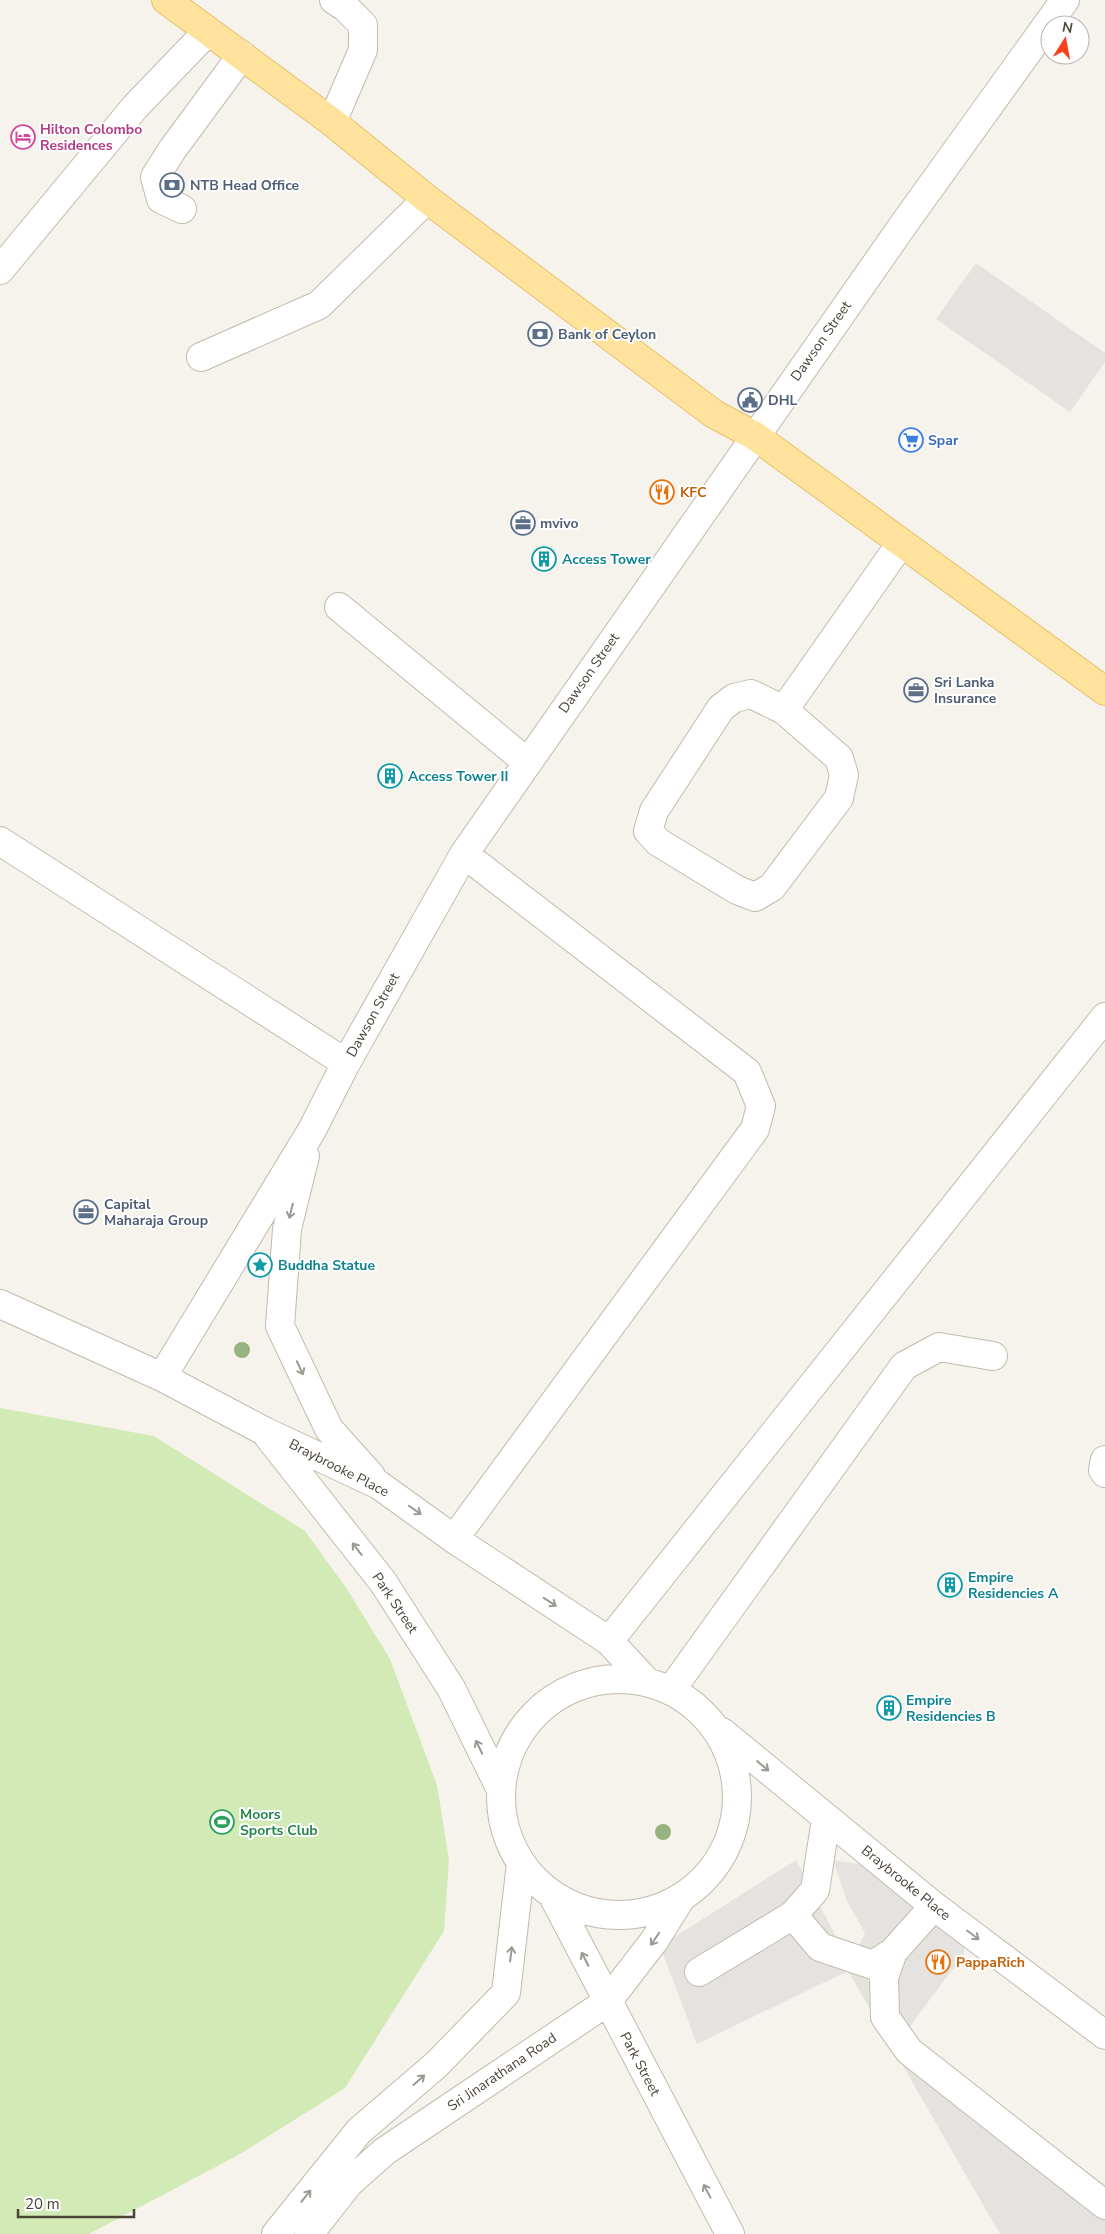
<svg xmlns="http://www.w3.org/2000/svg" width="1105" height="2234" viewBox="0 0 1105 2234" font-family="'Nunito Sans',sans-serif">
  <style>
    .green { fill: #d2eab5 }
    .parking { fill: #e5e3e0 }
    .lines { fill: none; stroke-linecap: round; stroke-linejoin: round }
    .minor-casing { stroke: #c2bbae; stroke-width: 30 }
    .major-casing { stroke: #e6c16a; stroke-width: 30 }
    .minor { stroke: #fff; stroke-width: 28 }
    .major { stroke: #ffe39c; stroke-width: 28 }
    .tree { fill: #97b381 }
    .oneway { stroke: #9c9892 }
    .labels { text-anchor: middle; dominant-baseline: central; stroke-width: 4; stroke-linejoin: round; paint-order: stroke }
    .hotel-label { font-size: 14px; font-weight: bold; fill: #b23c85; stroke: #fff; text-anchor: start }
    .service-label { font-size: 14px; font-weight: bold; fill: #4e5e75; stroke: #fff; text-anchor: start }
    .street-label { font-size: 14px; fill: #4b4439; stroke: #fff }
    .shop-label { font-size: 14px; font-weight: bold; fill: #366cbe; stroke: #fff; text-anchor: start }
    .food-label { font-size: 14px; font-weight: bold; fill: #c56008; stroke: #fff; text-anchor: start }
    .culture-label { font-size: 14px; font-weight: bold; fill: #0d838f; stroke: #fff; text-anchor: start }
    .leisure-label { font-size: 14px; font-weight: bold; fill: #27864d; stroke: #fff; text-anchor: start }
  </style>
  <rect width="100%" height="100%" fill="#f6f3ec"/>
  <!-- green -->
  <path class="green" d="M 0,1408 L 154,1436 L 305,1531 L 347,1589 L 390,1659 L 437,1785 L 449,1860 L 444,1931 L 345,2088 L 240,2154 L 89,2234 L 0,2234 Z"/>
  <!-- parking -->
  <path class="parking" d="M 976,263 L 1105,353 L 1105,362 L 1070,412 L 936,319 Z
    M 796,1860 L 841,1946 L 848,1970 L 865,1933 L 847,1901 L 833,1860 L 865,1865 L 964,1938 L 964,1954 L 905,2033 L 1105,2185 L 1105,2234 L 1000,2234 L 848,1971 L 697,2044 L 660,1946 Z"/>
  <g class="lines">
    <!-- minor casing -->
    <g class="minor-casing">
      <path id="minor" d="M 332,122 L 363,50 L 363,25 L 345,7 L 334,0
        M 182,209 L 161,199 L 155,177 L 172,150 L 242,55
        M 0,270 L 135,107 L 208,31
        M 201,357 L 319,305 L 427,199
        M 339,607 L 527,762
        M 751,694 L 784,710 L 839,758 L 844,775 L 839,798 L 772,887 L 755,897 L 737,890 L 658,842 L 648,831 L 654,811 L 721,708 L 734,698 Z
        M 784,710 L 901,543
        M 0,841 L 346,1063
        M 305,1156 L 287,1229 L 280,1326 L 329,1429 L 371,1476
        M 0,1304 L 162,1377 L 264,1431 L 379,1485 L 454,1539 L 609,1641 L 646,1681
        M 162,1377 L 312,1130 L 346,1063 L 464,854 L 906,221 L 1065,0
        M 268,1436 L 383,1582 L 451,1688 L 501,1790
        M 1105,1460 L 1103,1470 L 1105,1473
        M 454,1539 L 755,1129 L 761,1106 L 747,1072 L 464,854
        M 609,1641 L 1105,1017
        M501 1797a118 118 0 1 1 236 0a118 118 0 1 1-236 0Z
        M 671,1690 L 904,1366 L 939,1347 L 993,1356
        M 722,1732 L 934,1906 L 1105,2035
        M 552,1894 L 730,2234
        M 934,1906 L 893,1952 L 884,1977 L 885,2017 L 909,2051 L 1105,2205
        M 793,1915 L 820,1947 L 873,1965 L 893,1952
        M 699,1972 L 793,1915 L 815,1890 L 826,1819
        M 276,2234 L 359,2131 L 436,2065 L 506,1993 L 521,1863
        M 309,2234 L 349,2183 L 385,2151 L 607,2002 L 654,1941 L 681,1898"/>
    </g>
    <!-- major casing -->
    <g class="major-casing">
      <path id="major" d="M 166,0 L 332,122 L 427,199 L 714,414 L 755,436 L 1105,691"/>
    </g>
    <!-- minor -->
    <use href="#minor" class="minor"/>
    <!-- major -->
    <use href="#major" class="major"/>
  </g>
  <!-- trees -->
  <g class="tree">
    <circle cx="242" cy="1350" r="8"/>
    <circle cx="663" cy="1832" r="8"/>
  </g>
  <!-- one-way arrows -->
  <defs><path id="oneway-shaft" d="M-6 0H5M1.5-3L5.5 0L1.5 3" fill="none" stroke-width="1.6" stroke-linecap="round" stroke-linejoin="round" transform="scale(1.25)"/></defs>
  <g class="oneway">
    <use href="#oneway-shaft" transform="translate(291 1211) rotate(104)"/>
    <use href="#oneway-shaft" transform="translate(300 1368) rotate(65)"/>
    <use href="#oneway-shaft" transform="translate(415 1510) rotate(35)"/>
    <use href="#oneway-shaft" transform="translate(357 1549) rotate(-128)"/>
    <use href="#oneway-shaft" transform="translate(550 1602) rotate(33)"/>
    <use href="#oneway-shaft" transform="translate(479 1747) rotate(-116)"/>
    <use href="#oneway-shaft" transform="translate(763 1766) rotate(40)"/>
    <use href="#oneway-shaft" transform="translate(973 1935) rotate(37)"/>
    <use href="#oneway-shaft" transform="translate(655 1939) rotate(124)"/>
    <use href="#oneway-shaft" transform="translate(511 1954) rotate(-83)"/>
    <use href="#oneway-shaft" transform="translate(585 1959) rotate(-117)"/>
    <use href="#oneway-shaft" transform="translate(419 2080) rotate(-41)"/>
    <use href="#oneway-shaft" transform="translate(707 2191) rotate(-118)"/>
    <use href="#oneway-shaft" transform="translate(306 2196) rotate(-51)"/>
  </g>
  <!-- icons -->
  <defs>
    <g id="hotel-ring" transform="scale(1.25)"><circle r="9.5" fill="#fff" stroke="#d1479c" stroke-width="1.5"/><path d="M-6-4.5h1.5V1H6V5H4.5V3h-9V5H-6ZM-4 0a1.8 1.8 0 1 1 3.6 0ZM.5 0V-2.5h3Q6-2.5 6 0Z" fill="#d1479c"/></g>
    <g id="bank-ring" transform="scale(1.25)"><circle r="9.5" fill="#fff" stroke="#5c6f8a" stroke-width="1.5"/><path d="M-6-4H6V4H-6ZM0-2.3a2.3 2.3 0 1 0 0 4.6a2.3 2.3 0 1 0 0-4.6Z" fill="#5c6f8a"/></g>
    <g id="civic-ring" transform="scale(1.25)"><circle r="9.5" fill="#fff" stroke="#5c6f8a" stroke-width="1.5"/><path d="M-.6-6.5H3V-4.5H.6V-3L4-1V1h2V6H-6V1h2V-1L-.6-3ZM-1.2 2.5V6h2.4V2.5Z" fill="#5c6f8a"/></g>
    <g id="supermarket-ring" transform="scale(1.25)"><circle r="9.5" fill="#fff" stroke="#3f7fe0" stroke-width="1.5"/><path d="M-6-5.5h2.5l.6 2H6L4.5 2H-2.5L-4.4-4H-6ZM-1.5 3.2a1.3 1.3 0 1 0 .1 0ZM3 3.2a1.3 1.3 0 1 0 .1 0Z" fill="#3f7fe0"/></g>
    <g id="restaurant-ring" transform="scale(1.25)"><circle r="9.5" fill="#fff" stroke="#e8710a" stroke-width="1.5"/><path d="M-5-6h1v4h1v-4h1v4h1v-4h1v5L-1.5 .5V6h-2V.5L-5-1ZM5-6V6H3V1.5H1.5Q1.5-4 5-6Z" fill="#e8710a"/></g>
    <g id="office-ring" transform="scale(1.25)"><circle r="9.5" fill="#fff" stroke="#5c6f8a" stroke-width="1.5"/><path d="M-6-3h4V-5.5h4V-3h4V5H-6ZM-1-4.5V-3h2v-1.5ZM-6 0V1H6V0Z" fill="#5c6f8a"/></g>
    <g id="building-ring" transform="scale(1.25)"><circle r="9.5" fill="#fff" stroke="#0f9aa8" stroke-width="1.5"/><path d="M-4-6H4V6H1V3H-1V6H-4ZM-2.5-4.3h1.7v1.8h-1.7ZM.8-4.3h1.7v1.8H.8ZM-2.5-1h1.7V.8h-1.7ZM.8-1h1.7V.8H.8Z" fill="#0f9aa8"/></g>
    <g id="sight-ring" transform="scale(1.25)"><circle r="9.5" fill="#fff" stroke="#0f9aa8" stroke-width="1.5"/><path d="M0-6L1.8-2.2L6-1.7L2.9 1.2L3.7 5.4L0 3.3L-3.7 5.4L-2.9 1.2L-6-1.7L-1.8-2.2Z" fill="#0f9aa8"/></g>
    <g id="stadium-ring" transform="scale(1.25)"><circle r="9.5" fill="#fff" stroke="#2e9e5b" stroke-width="1.5"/><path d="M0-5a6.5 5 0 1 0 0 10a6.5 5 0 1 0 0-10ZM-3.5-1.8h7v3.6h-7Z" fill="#2e9e5b"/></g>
  </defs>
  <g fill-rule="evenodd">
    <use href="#hotel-ring" x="23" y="137"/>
    <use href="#bank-ring" x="172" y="185"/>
    <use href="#bank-ring" x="540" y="334"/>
    <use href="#civic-ring" x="750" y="400"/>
    <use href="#supermarket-ring" x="911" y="440"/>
    <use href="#restaurant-ring" x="662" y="492"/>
    <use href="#office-ring" x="523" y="523"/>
    <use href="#building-ring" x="544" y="559"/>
    <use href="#office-ring" x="916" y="690"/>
    <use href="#building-ring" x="390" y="776"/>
    <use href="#office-ring" x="86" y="1212"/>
    <use href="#sight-ring" x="260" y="1265"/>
    <use href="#building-ring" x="950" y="1585"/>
    <use href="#building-ring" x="889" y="1708"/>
    <use href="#stadium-ring" x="222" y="1822"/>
    <use href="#restaurant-ring" x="938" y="1962"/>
  </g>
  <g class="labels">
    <!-- hotel labels -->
    <g class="hotel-label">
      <text x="40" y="129">Hilton Colombo<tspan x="40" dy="16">Residences</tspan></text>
    </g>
    <!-- service labels -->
    <g class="service-label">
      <text x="190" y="185">NTB Head Office</text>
      <text x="558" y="334">Bank of Ceylon</text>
      <text x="768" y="400">DHL</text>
      <text x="540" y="523">mvivo</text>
      <text x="934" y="682">Sri Lanka<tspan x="934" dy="16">Insurance</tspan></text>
      <text x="104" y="1204">Capital<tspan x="104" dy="16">Maharaja Group</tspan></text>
    </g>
    <!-- street labels -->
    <g class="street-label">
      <text transform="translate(821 341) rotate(-55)">Dawson Street</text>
      <text transform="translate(589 673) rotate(-55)">Dawson Street</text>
      <text transform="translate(373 1015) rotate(-61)">Dawson Street</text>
      <text transform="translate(339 1468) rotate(27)">Braybrooke Place</text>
      <text transform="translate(395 1603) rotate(56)">Park Street</text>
      <text transform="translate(906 1883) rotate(39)">Braybrooke Place</text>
      <text transform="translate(640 2064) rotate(62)">Park Street</text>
      <text transform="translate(502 2072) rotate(-34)">Sri Jinarathana Road</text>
    </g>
    <!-- shop labels -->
    <g class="shop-label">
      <text x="928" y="440">Spar</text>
    </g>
    <!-- food labels -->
    <g class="food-label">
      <text x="680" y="492">KFC</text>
      <text x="956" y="1962">PappaRich</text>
    </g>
    <!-- culture labels -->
    <g class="culture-label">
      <text x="562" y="559">Access Tower</text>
      <text x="408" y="776">Access Tower II</text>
      <text x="278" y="1265">Buddha Statue</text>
      <text x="968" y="1577">Empire<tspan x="968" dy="16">Residencies A</tspan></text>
      <text x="906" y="1700">Empire<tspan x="906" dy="16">Residencies B</tspan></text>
    </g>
    <!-- leisure labels -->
    <g class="leisure-label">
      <text x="240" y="1814">Moors<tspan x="240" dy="16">Sports Club</tspan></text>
    </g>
  </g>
  <!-- north arrow -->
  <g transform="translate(1065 40) rotate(11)"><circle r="24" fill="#ffffff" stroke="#b7b4b0"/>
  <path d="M0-4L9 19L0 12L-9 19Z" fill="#fc3f1d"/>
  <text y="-8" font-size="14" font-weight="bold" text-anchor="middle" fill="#4b4439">N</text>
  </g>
  <!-- scale -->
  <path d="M18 2209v8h116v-8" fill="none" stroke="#4b4439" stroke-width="2.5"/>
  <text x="25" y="2209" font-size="15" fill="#4b4439" stroke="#ffffff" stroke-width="4" paint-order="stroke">20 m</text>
</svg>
